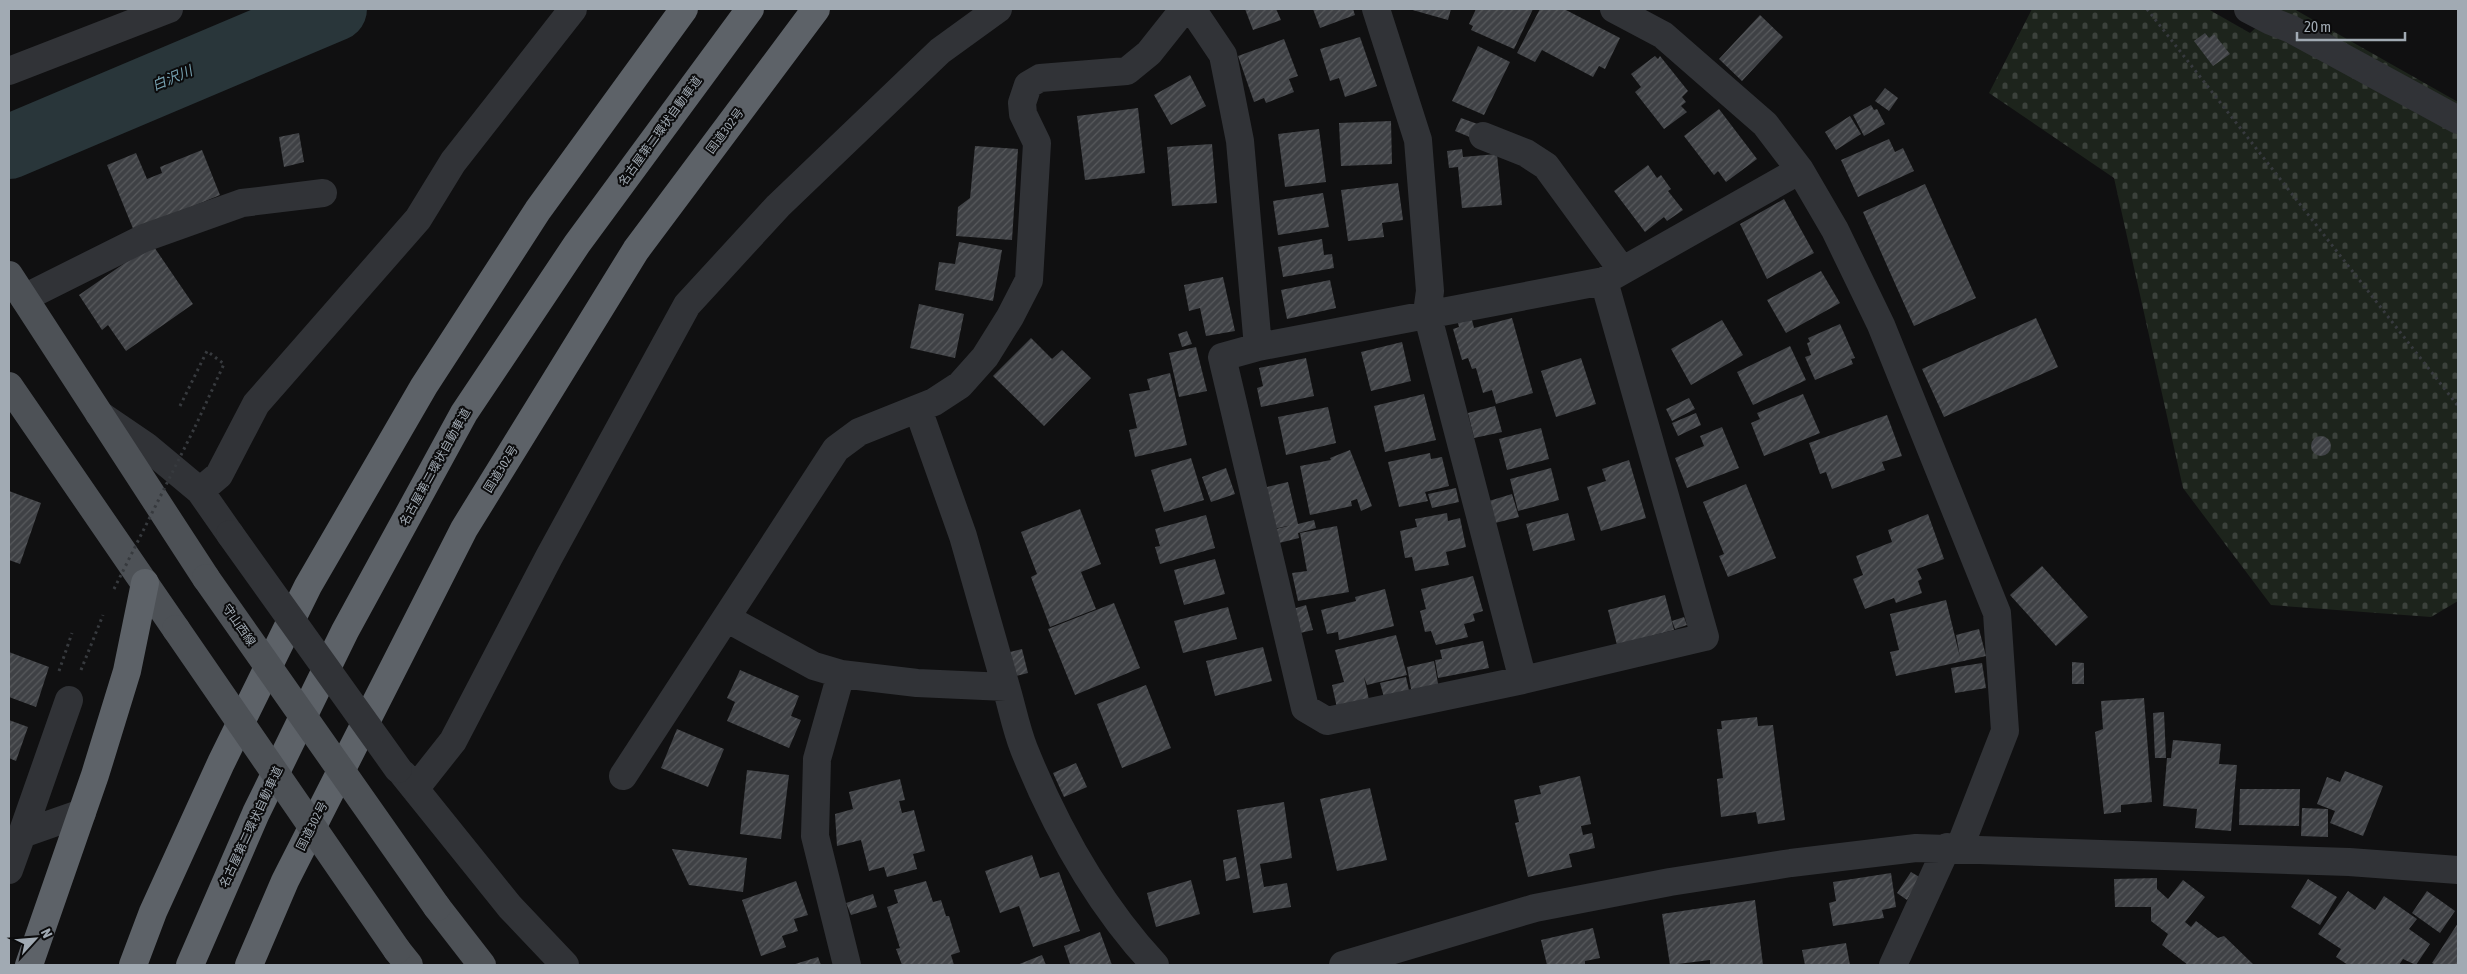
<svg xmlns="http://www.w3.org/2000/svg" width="2467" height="974" viewBox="0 0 2467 974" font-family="'Asap Condensed','Noto Sans JP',sans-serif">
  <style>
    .cemetery { fill: url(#cemetery-stones) }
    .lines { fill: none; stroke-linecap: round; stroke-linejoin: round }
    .river { stroke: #29363a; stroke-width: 64 }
    .building { fill: url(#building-hatch) }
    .path { stroke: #373a3e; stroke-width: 3; stroke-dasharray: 2.5 4; stroke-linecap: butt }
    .minor { stroke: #313337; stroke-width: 28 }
    .major { stroke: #4d5156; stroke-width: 28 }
    .highway { stroke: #5d6268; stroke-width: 28 }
    .path-bridge { stroke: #373a3e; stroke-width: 3; stroke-dasharray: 2.5 4; stroke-linecap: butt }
    .minor-bridge { stroke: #313337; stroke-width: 28 }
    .major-bridge { stroke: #4d5156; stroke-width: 28 }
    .labels { text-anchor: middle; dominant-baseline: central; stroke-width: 4; stroke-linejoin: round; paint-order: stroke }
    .street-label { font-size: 12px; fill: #a1aab3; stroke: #0b0b0c }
    .water-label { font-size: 14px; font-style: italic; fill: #76a1b0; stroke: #0b0b0c }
  </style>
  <defs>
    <pattern id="cemetery-stones" width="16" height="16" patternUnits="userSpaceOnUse" patternTransform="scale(1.25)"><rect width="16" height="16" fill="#1d241c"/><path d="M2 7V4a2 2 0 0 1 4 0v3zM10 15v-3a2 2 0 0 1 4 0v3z" fill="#3b413b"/></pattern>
    <pattern id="building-hatch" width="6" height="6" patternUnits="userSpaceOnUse" patternTransform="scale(1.25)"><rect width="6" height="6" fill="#3f4145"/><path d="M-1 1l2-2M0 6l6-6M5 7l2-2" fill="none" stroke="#585a5d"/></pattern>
  </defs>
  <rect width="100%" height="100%" fill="#101011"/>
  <!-- cemetery -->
  <path class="cemetery" d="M 2032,9 L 2208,9 L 2250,33 L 2277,9 L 2294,9 L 2458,102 L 2458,601 L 2431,617 L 2271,605 L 2183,488 L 2114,178 L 1989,93 Z"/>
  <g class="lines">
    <!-- river -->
    <path class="river" d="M 9,147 L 335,9"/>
  </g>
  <!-- building -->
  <path class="building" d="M 1245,9 L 1276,9 L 1281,20 L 1253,30 Z
    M 1313,9 L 1353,9 L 1355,15 L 1320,28 Z
    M 1409,9 L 1451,9 L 1448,20 Z
    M 1476,9 L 1533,9 L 1514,49 L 1471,30 L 1473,26 L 1469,24 Z
    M 1540,9 L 1564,9 L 1620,38 L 1605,69 L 1599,66 L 1593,77 L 1542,50 L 1535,62 L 1517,53 Z
    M 1760,15 L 1783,37 L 1742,81 L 1719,59 Z
    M 2205,33 L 2209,38 L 2214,34 L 2230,54 L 2213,66 L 2194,41 Z
    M 1360,37 L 1377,86 L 1345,97 L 1339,78 L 1330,81 L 1320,49 Z
    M 1284,39 L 1298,76 L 1289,79 L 1294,92 L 1266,103 L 1264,98 L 1254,102 L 1238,56 Z
    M 1478,46 L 1510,62 L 1484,115 L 1452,101 Z
    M 1655,56 L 1658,59 L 1660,56 L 1688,91 L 1682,97 L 1686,102 L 1681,106 L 1687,112 L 1664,129 L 1635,92 L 1641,87 L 1631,74 Z
    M 1190,75 L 1206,106 L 1171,125 L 1154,95 Z
    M 1885,88 L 1898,98 L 1889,111 L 1875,101 Z
    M 1871,105 L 1874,110 L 1877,109 L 1885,124 L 1864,136 L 1853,115 Z
    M 1138,108 L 1145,173 L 1085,180 L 1077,116 Z
    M 1719,109 L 1757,159 L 1726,182 L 1718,171 L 1714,175 L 1684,136 Z
    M 1850,116 L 1861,134 L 1836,150 L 1825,132 Z
    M 1461,118 L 1483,126 L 1477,140 L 1455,131 Z
    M 1391,121 L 1392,164 L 1341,166 L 1339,123 Z
    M 1319,129 L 1326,182 L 1285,187 L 1278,134 Z
    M 299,133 L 304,162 L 284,167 L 279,137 Z
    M 1889,139 L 1895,152 L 1903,148 L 1914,171 L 1858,197 L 1841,160 Z
    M 1212,144 L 1217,203 L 1172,206 L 1167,147 Z
    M 975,146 L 1018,149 L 1012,240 L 956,236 L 958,207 L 970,198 Z
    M 1462,149 L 1463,157 L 1497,154 L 1502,205 L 1462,208 L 1458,167 L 1449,168 L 1447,151 Z
    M 202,150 L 220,195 L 134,231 L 107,165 L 136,153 L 147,179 L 162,173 L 160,167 Z
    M 1648,165 L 1657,178 L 1661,175 L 1671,189 L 1668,191 L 1683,210 L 1667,221 L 1664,217 L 1645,232 L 1614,191 Z
    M 1398,183 L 1403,220 L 1382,223 L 1384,237 L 1348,241 L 1341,190 Z
    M 1925,184 L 1976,298 L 1914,326 L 1863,212 Z
    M 1323,193 L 1329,227 L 1278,235 L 1273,201 Z
    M 1784,199 L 1814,253 L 1767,279 L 1740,224 Z
    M 1322,239 L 1324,255 L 1332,254 L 1334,268 L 1283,277 L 1278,247 Z
    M 959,242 L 1002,250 L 993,301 L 935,290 L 939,262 L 955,264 Z
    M 152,244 L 193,304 L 126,351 L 108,325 L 102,330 L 79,295 Z
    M 1821,271 L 1840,303 L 1786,333 L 1767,300 Z
    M 1223,277 L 1235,331 L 1206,336 L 1200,308 L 1189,311 L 1184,285 Z
    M 1330,280 L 1336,308 L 1287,319 L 1281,290 Z
    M 919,304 L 964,314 L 955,358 L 910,348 Z
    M 1471,316 L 1474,328 L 1512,318 L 1533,393 L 1496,404 L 1492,390 L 1483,393 L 1476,368 L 1472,369 L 1468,358 L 1462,360 L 1453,329 L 1459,327 L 1457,320 Z
    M 2036,318 L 2058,367 L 1944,417 L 1922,369 Z
    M 1722,320 L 1743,355 L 1691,385 L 1671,349 Z
    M 1840,324 L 1855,358 L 1851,359 L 1853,364 L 1815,380 L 1805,357 L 1811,355 L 1807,343 L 1810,342 L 1808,338 Z
    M 1187,331 L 1192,344 L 1182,347 L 1178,334 Z
    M 1031,338 L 1052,359 L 1062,350 L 1091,378 L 1044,426 L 993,376 Z
    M 1402,342 L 1411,381 L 1371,391 L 1361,352 Z
    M 1790,346 L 1806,380 L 1753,405 L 1737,372 Z
    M 1196,347 L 1207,391 L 1179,397 L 1169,353 Z
    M 1306,358 L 1314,396 L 1261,407 L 1257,388 L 1263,386 L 1259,368 Z
    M 1581,358 L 1596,404 L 1556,417 L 1541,371 Z
    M 1170,373 L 1187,445 L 1135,457 L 1129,430 L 1137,428 L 1129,394 L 1150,390 L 1147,379 Z
    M 1424,394 L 1436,440 L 1385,452 L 1374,406 Z
    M 1803,394 L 1820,433 L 1764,456 L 1751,423 L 1760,419 L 1757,413 Z
    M 1689,398 L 1695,409 L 1672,421 L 1666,409 Z
    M 1495,406 L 1502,432 L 1474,438 L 1468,413 Z
    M 1328,407 L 1336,443 L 1286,455 L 1278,417 Z
    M 1696,413 L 1701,425 L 1678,436 L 1672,423 Z
    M 1887,415 L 1902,456 L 1882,462 L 1885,470 L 1832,489 L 1826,472 L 1820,474 L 1809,443 Z
    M 1722,427 L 1739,468 L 1687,488 L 1675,458 L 1704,446 L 1700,436 Z
    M 1541,428 L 1549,459 L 1507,470 L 1499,439 Z
    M2311 446a10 10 0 1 1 20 0a10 10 0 1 1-20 0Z
    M 1350,450 L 1372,506 L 1361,511 L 1357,499 L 1351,501 L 1352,506 L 1310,515 L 1300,466 L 1331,460 L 1330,458 Z
    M 1430,453 L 1431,459 L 1442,457 L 1449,486 L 1425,492 L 1428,501 L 1399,507 L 1388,462 Z
    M 1191,458 L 1204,500 L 1164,512 L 1151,470 Z
    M 1629,460 L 1646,518 L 1601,531 L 1587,487 L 1606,481 L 1602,469 Z
    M 1226,468 L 1235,494 L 1211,502 L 1202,477 Z
    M 1551,468 L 1559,500 L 1518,511 L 1510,479 Z
    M 1288,482 L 1298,524 L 1314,520 L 1316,528 L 1298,533 L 1299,538 L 1275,544 L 1272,530 L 1292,525 L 1273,529 L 1263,488 Z
    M 1746,484 L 1776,558 L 1728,577 L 1719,556 L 1724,554 L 1703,502 Z
    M 1456,488 L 1459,502 L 1432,508 L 1428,494 Z
    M 9,491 L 41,503 L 20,564 L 9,560 Z
    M 1512,494 L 1519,517 L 1495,523 L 1489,501 Z
    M 1080,509 L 1101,564 L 1081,572 L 1096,609 L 1050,627 L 1031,577 L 1037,574 L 1021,532 Z
    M 1447,513 L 1448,521 L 1460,518 L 1466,547 L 1446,552 L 1449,565 L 1415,571 L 1412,557 L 1405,558 L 1400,531 L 1417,527 L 1415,519 Z
    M 1568,513 L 1575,540 L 1533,551 L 1526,524 Z
    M 1928,514 L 1944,559 L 1917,569 L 1922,579 L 1918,581 L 1922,593 L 1896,603 L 1894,598 L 1865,609 L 1853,579 L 1863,575 L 1856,556 L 1892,542 L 1888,530 Z
    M 1206,515 L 1215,548 L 1160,564 L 1155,547 L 1160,546 L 1155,529 Z
    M 1337,526 L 1349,592 L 1298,601 L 1292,573 L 1307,571 L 1300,533 Z
    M 1215,559 L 1225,594 L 1184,605 L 1174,570 Z
    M 2042,566 L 2088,617 L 2056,646 L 2010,595 Z
    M 1473,576 L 1483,611 L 1473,614 L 1475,621 L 1464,624 L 1468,637 L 1436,645 L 1431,631 L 1425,632 L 1420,611 L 1426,609 L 1421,589 Z
    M 1385,589 L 1394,626 L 1339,640 L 1338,632 L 1327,634 L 1321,610 L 1356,601 L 1355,597 Z
    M 1665,595 L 1674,630 L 1617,645 L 1608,610 Z
    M 1946,600 L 1960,657 L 1956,635 L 1979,629 L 1986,656 L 1896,676 L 1890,652 L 1899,650 L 1890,614 Z
    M 1114,603 L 1140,668 L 1075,695 L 1048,629 Z
    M 1306,605 L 1313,630 L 1300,633 L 1293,609 Z
    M 1228,607 L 1237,639 L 1183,653 L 1174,621 Z
    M 1684,617 L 1687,625 L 1675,629 L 1672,621 Z
    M 1396,635 L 1407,675 L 1367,685 L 1364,677 L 1369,700 L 1337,708 L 1332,685 L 1344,682 L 1335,650 Z
    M 1483,641 L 1489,668 L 1438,678 L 1435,660 L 1442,659 L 1440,650 Z
    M 1263,647 L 1272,681 L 1215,696 L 1206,661 Z
    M 1022,649 L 1028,673 L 1016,676 L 1010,652 Z
    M 9,652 L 49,667 L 36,707 L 9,697 Z
    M 1434,661 L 1439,689 L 1412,694 L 1407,667 Z
    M 2072,662 L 2084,663 L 2084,684 L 2072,684 Z
    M 1982,663 L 1986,688 L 1955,693 L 1951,668 Z
    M 740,670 L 799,696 L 791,716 L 801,720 L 789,748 L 727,721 L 735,702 L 727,698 Z
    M 1406,677 L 1410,695 L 1385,701 L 1380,683 Z
    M 1146,685 L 1171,748 L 1122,768 L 1097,704 Z
    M 2144,698 L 2152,802 L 2121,805 L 2121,812 L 2104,814 L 2095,732 L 2103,729 L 2101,701 Z
    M 2164,712 L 2166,758 L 2155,758 L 2153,713 Z
    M 1757,717 L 1758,726 L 1773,725 L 1785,820 L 1758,824 L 1756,812 L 1721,817 L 1717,779 L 1723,778 L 1717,729 L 1722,729 L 1721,721 Z
    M 9,720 L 28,727 L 16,761 L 9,758 Z
    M 677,729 L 724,749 L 708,787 L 661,768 Z
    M 2173,740 L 2221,744 L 2219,764 L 2237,765 L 2231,831 L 2195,828 L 2197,809 L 2163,806 L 2167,758 L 2171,758 Z
    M 1076,763 L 1087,787 L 1064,797 L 1053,773 Z
    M 747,770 L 789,775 L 781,839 L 740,834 Z
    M 2345,771 L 2383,786 L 2363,836 L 2330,823 L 2335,811 L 2317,804 L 2327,777 L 2340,782 Z
    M 1580,776 L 1591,824 L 1581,826 L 1583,835 L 1592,833 L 1595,848 L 1569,854 L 1572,867 L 1528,877 L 1515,823 L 1519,822 L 1514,800 L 1541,794 L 1539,786 Z
    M 900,779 L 905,800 L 899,801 L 902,813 L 914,810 L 925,851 L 913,854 L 917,869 L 887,877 L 884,867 L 869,871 L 861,840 L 837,846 L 835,814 L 853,809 L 849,792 Z
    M 1370,788 L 1387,860 L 1337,871 L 1320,799 Z
    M 2240,789 L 2300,789 L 2299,826 L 2239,825 Z
    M 1284,802 L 1292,858 L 1260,864 L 1264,887 L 1287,883 L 1291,907 L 1253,913 L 1237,810 Z
    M 2302,808 L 2328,809 L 2328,837 L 2301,836 Z
    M 672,849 L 747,858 L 743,892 L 689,885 Z
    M 1032,855 L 1040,878 L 1059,872 L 1080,931 L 1033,947 L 1019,906 L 1000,913 L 985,871 Z
    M 1236,857 L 1240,878 L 1226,881 L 1223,860 Z
    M 1911,872 L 1921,878 L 1907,900 L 1897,893 Z
    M 1891,873 L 1896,907 L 1882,910 L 1884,918 L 1833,926 L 1829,903 L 1836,901 L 1833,882 Z
    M 2157,878 L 2157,889 L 2168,899 L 2183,880 L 2205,897 L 2185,922 L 2191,927 L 2196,921 L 2218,938 L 2224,936 L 2254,965 L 2188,965 L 2162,945 L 2168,934 L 2151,921 L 2151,907 L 2115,907 L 2114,879 Z
    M 2308,879 L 2337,897 L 2320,925 L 2291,907 Z
    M 1191,880 L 1200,914 L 1156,927 L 1147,893 Z
    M 796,881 L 808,915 L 794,919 L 798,931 L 782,936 L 786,947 L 761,956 L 742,900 Z
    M 926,881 L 933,902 L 941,900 L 946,916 L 949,916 L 960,952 L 951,955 L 954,965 L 902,965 L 896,949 L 900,948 L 887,907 L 898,903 L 894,890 Z
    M 2348,891 L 2375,910 L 2384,896 L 2417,919 L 2409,929 L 2430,944 L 2416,965 L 2403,959 L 2399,965 L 2348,965 L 2336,957 L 2341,949 L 2318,934 Z
    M 2427,891 L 2455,911 L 2440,933 L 2412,913 Z
    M 873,894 L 877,907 L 851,915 L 846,903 Z
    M 1755,900 L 1763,965 L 1710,965 L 1710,960 L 1670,965 L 1662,914 Z
    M 2458,923 L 2458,965 L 2436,965 L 2432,963 Z
    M 1593,928 L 1600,958 L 1585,961 L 1585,965 L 1547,965 L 1541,940 Z
    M 1100,932 L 1112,965 L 1067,965 L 1070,964 L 1064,946 Z
    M 1846,943 L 1850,965 L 1805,965 L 1802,950 Z
    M 1042,955 L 1046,965 L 1017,965 Z
    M 818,957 L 821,965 L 792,965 Z"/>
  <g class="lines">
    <!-- path -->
    <path class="path" d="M 2147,9 L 2458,406
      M 180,406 L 207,351 L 224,364 L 195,427
      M 81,670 L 103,615
      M 59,671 L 72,633"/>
    <!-- minor -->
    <path class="minor" d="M 1192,9 L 1223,55 L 1240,141 L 1258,347
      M 1376,9 L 1418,140 L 1430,291 L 1427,313 L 1523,680
      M 1614,9 L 1663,35 L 1765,124 L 1800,170 L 1835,230 L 1881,325 L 1997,613 L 2005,731 L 1959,849
      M 2248,9 L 2271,21 L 2291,29 L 2458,120
      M 9,71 L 169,9
      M 1483,136 L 1526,153 L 1546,166 L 1622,270
      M 1604,281 L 1705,637 L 1523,680 L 1327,721 L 1305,708 L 1222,357 L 1258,347 L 1604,281 L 1800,170
      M 24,298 L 144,238 L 242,203 L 323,193
      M 918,409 L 963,536 L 1006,687
      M 99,414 L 146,446 L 200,491 L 230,534
      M 200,491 L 219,475 L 256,404 L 418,219 L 453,162 L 573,9
      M 726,618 L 814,666 L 841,674
      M 403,774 L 510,907 L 565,965
      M 623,776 L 836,449 L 859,432 L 934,402 L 960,385 L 985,357 L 1010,317 L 1029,280 L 1037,143 L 1023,114 L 1022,103 L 1028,85 L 1040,78 L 1127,71 L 1149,53 L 1184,9
      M 415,789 L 453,741 L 549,557 L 687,305 L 778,206 L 940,51 L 998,9
      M 22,834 L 69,700
      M 9,870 L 22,834 L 82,813
      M 847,965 L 815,836 L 817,759 L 841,674 L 917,683 L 1006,687 C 1012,707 1016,729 1024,749 C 1055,826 1098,904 1155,965
      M 1343,965 L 1535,908 L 1670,882 L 1791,863 L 1916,848 L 2349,862 L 2458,870
      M 1893,965 L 1947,847"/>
    <!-- major -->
    <path class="major" d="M 9,275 L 206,578
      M 9,386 L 176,629
      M 437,907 L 482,965
      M 397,950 L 409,965"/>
    <!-- highway -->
    <path class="highway" d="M 29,965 L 95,775 L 127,671 L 145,583
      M 133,965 L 153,912 L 221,763 L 308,586 L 424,386 L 538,210 L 684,9
      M 190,965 L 256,813 L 345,631 L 464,413 L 577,244 L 750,9
      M 249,965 L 285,881 L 464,529 L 636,250 L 816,9"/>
    <!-- path-bridge -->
    <path class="path-bridge" d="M 114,589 L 195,427"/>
    <!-- minor-bridge -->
    <path class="minor-bridge" d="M 230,534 L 398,769"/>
    <!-- major-bridge -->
    <path class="major-bridge" d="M 206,578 L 437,907
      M 176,629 L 397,950"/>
  </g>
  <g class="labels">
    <!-- street labels -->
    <g class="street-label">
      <text transform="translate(660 131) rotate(-54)">名古屋第二環状自動車道</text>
      <text transform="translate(725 131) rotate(-53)">国道302号</text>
      <text transform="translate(435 467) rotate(-61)">名古屋第二環状自動車道</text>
      <text transform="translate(501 469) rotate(-58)">国道302号</text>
      <text transform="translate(239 625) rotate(55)">守山西線</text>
      <text transform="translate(312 826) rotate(-63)">国道302号</text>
      <text transform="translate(251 827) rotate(-65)">名古屋第二環状自動車道</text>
    </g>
    <!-- water labels -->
    <g class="water-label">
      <text transform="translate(172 78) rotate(-23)">白沢川</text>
    </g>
  </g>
  <!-- border -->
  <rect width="2467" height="974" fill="none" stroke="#a1aab3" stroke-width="20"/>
  <!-- north arrow -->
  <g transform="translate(35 939) rotate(64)" stroke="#0b0b0c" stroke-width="4" paint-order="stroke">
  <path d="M0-4L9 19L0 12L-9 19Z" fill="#a1aab3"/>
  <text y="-8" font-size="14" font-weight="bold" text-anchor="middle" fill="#a1aab3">N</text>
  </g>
  <!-- scale -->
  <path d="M2297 32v8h108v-8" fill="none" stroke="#a1aab3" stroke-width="2.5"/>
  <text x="2304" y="32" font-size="15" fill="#a1aab3" stroke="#0b0b0c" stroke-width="4" paint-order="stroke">20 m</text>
</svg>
